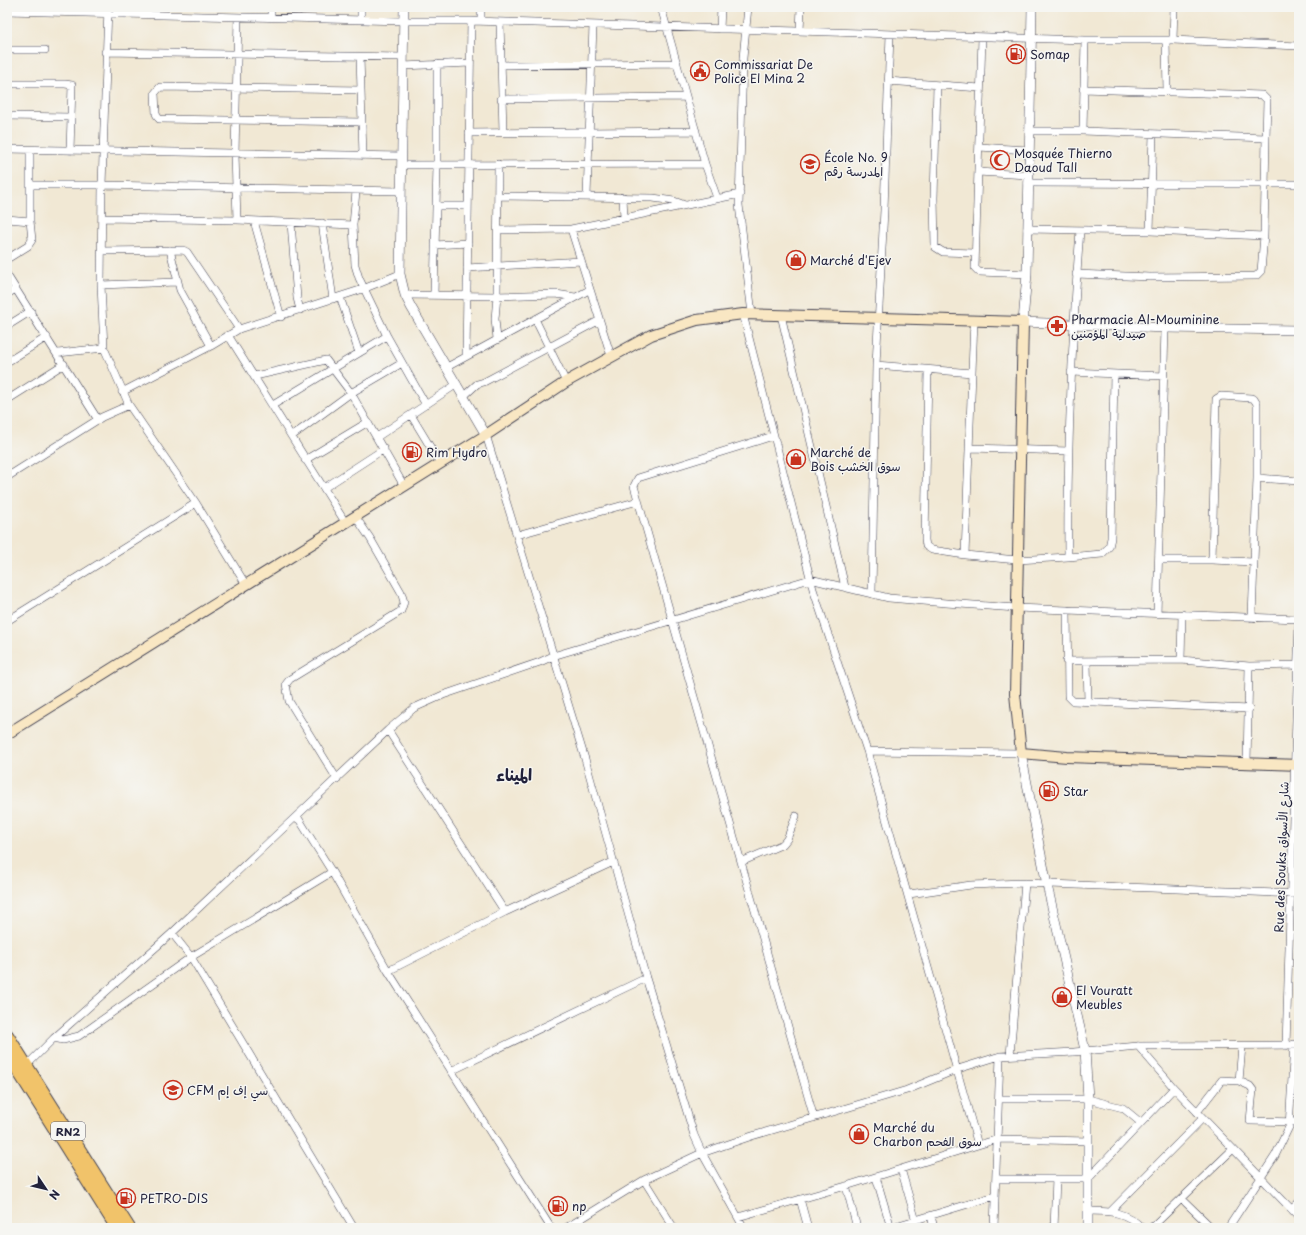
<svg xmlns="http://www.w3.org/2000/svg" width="1306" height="1235" viewBox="0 0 1306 1235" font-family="'Playpen Sans','Playpen Sans Arabic',sans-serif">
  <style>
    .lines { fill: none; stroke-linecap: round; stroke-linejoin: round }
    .minor-casing { stroke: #414052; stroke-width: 8 }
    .tertiary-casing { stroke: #414052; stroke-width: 10 }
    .secondary-casing { stroke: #414052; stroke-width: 12 }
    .trunk-casing { stroke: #414052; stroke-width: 14 }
    .minor { stroke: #fff; stroke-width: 7 }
    .tertiary { stroke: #fff; stroke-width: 9 }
    .secondary { stroke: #f9e7c3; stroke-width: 10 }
    .trunk { stroke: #f1c36a; stroke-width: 12 }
    .labels { text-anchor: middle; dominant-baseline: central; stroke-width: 3; stroke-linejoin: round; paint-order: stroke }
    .shield { fill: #f6f6f2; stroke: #626272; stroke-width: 1 }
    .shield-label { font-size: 11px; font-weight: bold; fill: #22223b }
    .poi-label { font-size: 12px; fill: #22223b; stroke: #f6f6f2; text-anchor: start }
    .street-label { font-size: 12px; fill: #22223b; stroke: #f6f6f2 }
    .district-label { font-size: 16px; font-weight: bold; fill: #22223b; stroke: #f6f6f2 }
  </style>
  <rect width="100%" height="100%" fill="#f6f6f2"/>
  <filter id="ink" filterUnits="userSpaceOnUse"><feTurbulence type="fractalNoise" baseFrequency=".025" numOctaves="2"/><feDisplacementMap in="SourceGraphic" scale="8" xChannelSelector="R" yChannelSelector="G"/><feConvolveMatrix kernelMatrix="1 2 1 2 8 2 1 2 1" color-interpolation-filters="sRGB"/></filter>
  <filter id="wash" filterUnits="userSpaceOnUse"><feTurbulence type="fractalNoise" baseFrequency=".012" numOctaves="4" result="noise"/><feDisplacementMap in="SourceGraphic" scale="16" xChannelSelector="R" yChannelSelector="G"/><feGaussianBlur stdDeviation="0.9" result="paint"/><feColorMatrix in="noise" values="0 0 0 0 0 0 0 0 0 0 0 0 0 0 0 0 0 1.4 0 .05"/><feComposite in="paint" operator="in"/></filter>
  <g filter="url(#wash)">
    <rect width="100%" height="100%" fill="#f1e8d4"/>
  </g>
  <g filter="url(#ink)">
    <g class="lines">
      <!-- minor casing -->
      <g class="minor-casing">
        <path id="minor" d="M 108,7 L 102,185 L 101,285 L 104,348 L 129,405 L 196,503 L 246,585
          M 481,7 L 481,21
          M 661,7 L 705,164 L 717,198
          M 748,7 L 743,58 L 739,205 L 752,314
          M 7,11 L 403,21 L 471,21 L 1085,40 L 1173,40 L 1299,46
          M 271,18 L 271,7
          M 361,20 L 361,7
          M 500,22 L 503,132
          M 720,29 L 721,7
          M 800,31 L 801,7
          M 982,37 L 975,268 L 979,272 L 1027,274
          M 1173,40 L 1174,7
          M 1166,41 L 1167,91
          M 7,50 L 45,50
          M 105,52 L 403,57
          M 360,57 L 363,156
          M 501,65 L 677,63
          M 403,66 L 470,63
          M 888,81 L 980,88
          M 7,84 L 65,84 L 72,85 L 70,151
          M 937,85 L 934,198 L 935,247 L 943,252 L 975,253
          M 1083,89 L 1262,95 L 1267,100 L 1266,138
          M 361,90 L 160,87 L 155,93 L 156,114 L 159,119 L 362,122
          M 501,99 L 686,97
          M 7,116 L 71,117
          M 1083,131 L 1085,40
          M 469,133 L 696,131
          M 979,147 L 1028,150
          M 7,149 L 402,156
          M 402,165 L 705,164
          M 978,172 L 1028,175
          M 1028,183 L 1299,184
          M 30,185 L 102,185 L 400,191
          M 356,191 L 353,225 L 355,265 L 359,278 L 387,336 L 426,405
          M 499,196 L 653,198 L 674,201 L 685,205
          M 587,196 L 593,25
          M 623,197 L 624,218
          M 436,206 L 468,206
          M 102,218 L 237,220 L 353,225
          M 7,219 L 30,221
          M 237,220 L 235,154 L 238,17
          M 254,221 L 281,317
          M 291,223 L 297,298 L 300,310
          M 322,223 L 333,299
          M 571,229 L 611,356
          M 1027,229 L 1150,231 L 1264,236 L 1266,138 L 1083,131 L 1029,131
          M 498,230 L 571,229 L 740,194
          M 1150,231 L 1153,134
          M 435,245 L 468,243
          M 170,250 L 180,290 L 211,346
          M 101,251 L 183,250 L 187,252 L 239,329
          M 7,259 L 28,246 L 32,240 L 30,221 L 30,150
          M 467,268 L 581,261
          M 1076,274 L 1150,277 L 1256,276 L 1261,271 L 1264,236
          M 7,275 L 98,420
          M 101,285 L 176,282
          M 7,294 L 16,289
          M 405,295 L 497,296 L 556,294 L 575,297
          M 434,295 L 437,164 L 437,64
          M 340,297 L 359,353
          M 743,314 L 813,589 L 867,751 L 978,1145 L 998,1139 L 1088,1141
          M 781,315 L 845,587
          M 535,319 L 566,382
          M 974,320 L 965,555 L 1017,560 L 1068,557 C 1067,448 1072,339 1080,230
          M 7,326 L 31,311
          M 228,335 L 345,522
          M 497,339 L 495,319 L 497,296 L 498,164
          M 58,353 L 104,348
          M 466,356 L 471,21
          M 7,362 L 47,337
          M 876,365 L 972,373
          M 447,367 L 589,290
          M 928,370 L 925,540 L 926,546 L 932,550 L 965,555
          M 1071,372 L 1164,376
          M 255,376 L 326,360 L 351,393 L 404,486
          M 122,392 L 211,346 L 239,329 L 363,289 L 400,274
          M 464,396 L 477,384 L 484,382 L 598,321
          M 7,400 L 64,364
          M 273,405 L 387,336
          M 411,415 L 440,463
          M 486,435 L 585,759 L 646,978 L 694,1135 L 702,1153 L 744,1228
          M 292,436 L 351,393 L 402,363
          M 773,436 L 638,478 L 634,486 L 814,1118
          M 377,437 L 457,384
          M 970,448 L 1069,451
          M 305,460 L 368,422
          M 7,477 L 102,417 L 129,405
          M 1257,478 L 1299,481
          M 324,488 L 384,449
          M 517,535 L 638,501
          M 1068,557 L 1102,554 L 1109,547 L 1111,538 L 1114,374
          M 1159,560 L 1212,560
          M 872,593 L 876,365 L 884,210 L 890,34
          M 1067,610 L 1068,696 L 1073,701 L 1249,709
          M 1157,614 L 1165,328
          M 1252,618 L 1257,478 L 1257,404 L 1254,399 L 1251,398 L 1221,396 L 1216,399 L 1212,560 L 1253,562
          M 7,621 L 196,503
          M 1181,660 L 1182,614
          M 1066,661 L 1181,660 L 1249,666 L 1298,665
          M 1087,662 L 1088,702
          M 388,730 L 505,912
          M 867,751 L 1021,753
          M 1247,763 L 1249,666
          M 337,779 L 289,701 L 286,684 L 290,679 L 401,611 L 404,602 L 401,592 L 370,538 L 355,516
          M 297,816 L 332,872 L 388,971 L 551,1228
          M 741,862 L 783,844 L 787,839 L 796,816
          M 909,894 L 971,885 L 1025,883 L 1299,894
          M 172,933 L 191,957 L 354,1228
          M 388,971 L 505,912 L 613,862
          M 54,1038 L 63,1040 L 79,1036 L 191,957 L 332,872
          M 1138,1046 L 1174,1088 L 1299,1217
          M 1286,1046 L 1299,621
          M 1010,1055 L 1025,883
          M 27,1065 L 54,1038 L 172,933 L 388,730 L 414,708 L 443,695 L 540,662 L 553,656 L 810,579 L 889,598 L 946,603 L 1016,608 L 1299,619
          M 451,1071 L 646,978
          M 1239,1081 L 1250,1086 L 1253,1090 L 1250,1121 L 1299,1122
          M 999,1099 L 1088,1099 L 1123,1108 L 1140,1122
          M 1197,1112 L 1222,1080 L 1239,1081 L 1242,1046
          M 901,1169 L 916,1221
          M 876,1177 L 891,1228
          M 996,1179 L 1088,1179 L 1174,1088
          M 644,1180 L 674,1228
          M 846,1186 L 857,1228
          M 800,1199 L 808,1228
          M 1182,1199 L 1212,1228
          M 1292,1209 L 1299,1202
          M 1089,1211 C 1111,1211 1127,1212 1142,1228
          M 1111,1211 L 1203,1118
          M 931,1216 L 934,1228
          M 738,1217 L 846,1186 L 978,1145
          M 566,1228 L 644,1180 L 702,1153 L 752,1136 L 907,1090 L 958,1069 L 1000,1056 L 1074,1052 L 1138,1046 L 1299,1045
          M 889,1228 L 995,1196
          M 994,1228 L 1000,1056
          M 1054,1228 L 1056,1179
          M 1151,1228 L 1233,1149
          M 1228,1228 L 1275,1156 L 1289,1127 L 1294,1044"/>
      </g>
      <!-- tertiary casing -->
      <g class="tertiary-casing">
        <path id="tertiary" d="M 404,7 L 400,274 L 405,295 L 411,307 L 486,435
          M 1032,7 L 1027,274 L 1023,322 L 1165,328 L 1299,330
          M 1021,753 L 1047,885 L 1085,1050 L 1088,1099 L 1088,1228"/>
      </g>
      <!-- secondary casing -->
      <g class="secondary-casing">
        <path id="secondary" d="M 7,734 L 486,435 L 566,382 L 651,335 L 697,320 L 743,314 L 1023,322 L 1015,694 L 1021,753 L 1067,757 L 1299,765"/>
      </g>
      <!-- trunk casing -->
      <g class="trunk-casing">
        <path id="trunk" d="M 7,1035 L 129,1228
          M 7,1053 L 117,1228"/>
      </g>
      <!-- minor -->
      <use href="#minor" class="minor"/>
      <!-- tertiary -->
      <use href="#tertiary" class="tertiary"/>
      <!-- secondary -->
      <use href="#secondary" class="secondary"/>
      <!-- trunk -->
      <use href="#trunk" class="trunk"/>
    </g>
  </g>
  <!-- icons -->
  <defs>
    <g id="fuel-ring" transform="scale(1)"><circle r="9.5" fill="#f6f6f2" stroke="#c8321e" stroke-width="1.5"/><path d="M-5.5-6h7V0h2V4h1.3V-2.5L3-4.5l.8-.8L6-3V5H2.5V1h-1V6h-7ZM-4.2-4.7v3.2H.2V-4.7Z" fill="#c8321e"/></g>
    <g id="civic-ring" transform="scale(1)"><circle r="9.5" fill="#f6f6f2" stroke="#c8321e" stroke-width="1.5"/><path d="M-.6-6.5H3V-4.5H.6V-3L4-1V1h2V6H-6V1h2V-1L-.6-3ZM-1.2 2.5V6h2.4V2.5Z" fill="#c8321e"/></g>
    <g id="mosque-ring" transform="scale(1)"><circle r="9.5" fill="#f6f6f2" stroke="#c8321e" stroke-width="1.5"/><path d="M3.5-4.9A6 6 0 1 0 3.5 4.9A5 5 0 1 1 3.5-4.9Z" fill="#c8321e"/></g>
    <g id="school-ring" transform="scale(1)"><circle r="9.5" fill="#f6f6f2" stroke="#c8321e" stroke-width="1.5"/><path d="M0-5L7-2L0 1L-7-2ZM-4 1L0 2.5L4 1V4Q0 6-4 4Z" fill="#c8321e"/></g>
    <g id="shop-ring" transform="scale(1)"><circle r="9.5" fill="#f6f6f2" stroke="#c8321e" stroke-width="1.5"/><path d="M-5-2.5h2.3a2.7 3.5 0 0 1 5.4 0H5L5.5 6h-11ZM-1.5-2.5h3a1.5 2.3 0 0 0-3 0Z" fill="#c8321e"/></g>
    <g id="pharmacy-ring" transform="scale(1)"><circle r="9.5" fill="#f6f6f2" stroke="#c8321e" stroke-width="1.5"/><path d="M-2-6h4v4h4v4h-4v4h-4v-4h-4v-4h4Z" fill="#c8321e"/></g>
    <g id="university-ring" transform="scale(1)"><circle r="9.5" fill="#f6f6f2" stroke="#c8321e" stroke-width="1.5"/><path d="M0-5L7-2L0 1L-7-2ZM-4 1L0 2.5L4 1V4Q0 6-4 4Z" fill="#c8321e"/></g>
  </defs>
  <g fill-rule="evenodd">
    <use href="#fuel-ring" x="1016" y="54"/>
    <use href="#civic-ring" x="700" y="71"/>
    <use href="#mosque-ring" x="1000" y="160"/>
    <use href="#school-ring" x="810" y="164"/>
    <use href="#shop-ring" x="796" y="260"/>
    <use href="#pharmacy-ring" x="1057" y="326"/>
    <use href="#fuel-ring" x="412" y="452"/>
    <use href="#shop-ring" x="796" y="459"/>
    <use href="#fuel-ring" x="1049" y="791"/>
    <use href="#shop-ring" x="1062" y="997"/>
    <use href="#university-ring" x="173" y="1090"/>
    <use href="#shop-ring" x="859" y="1134"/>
    <use href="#fuel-ring" x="126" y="1198"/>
    <use href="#fuel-ring" x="558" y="1206"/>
  </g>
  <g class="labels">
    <!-- shield labels -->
    <rect class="shield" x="51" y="1122" width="34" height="18" rx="3"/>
    <g class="shield-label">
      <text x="68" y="1131">RN2</text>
    </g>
    <!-- poi labels -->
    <g class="poi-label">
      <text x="1030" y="54">Somap</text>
      <text x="714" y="64">Commissariat De<tspan x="714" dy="14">Police El Mina 2</tspan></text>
      <text x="1014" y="153">Mosquée Thierno<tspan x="1014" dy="14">Daoud Tall</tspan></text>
      <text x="824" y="157">École No. 9<tspan x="824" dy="14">المدرسة رقم</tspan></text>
      <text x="810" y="260">Marché d'Ejev</text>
      <text x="1071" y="319">Pharmacie Al-Mouminine<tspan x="1071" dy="14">صيدلية المؤمنين</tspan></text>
      <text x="426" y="452">Rim Hydro</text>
      <text x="810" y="452">Marché de<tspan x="810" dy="14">Bois سوق الخشب</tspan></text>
      <text x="1063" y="791">Star</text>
      <text x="1076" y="990">El Vouratt<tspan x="1076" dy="14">Meubles</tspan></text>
      <text x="187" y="1090">CFM سي إف إم</text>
      <text x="873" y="1127">Marché du<tspan x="873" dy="14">Charbon سوق الفحم</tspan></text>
      <text x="140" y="1198">PETRO-DIS</text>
      <text x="572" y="1206">np</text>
    </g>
    <!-- street labels -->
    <g class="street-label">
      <text transform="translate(1281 857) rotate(-88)">Rue des Souks شارع الأسواق</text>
    </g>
    <!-- district labels -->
    <g class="district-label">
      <text x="514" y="774">الميناء</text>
    </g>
  </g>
  <!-- margin -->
  <rect width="1306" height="1235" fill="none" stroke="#f6f6f2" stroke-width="24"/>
  <!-- north arrow -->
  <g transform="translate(46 1189) rotate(125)" stroke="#f6f6f2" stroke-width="3" paint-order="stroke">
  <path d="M0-3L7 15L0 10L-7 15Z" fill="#22223b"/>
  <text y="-6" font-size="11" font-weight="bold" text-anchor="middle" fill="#22223b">N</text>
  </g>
</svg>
